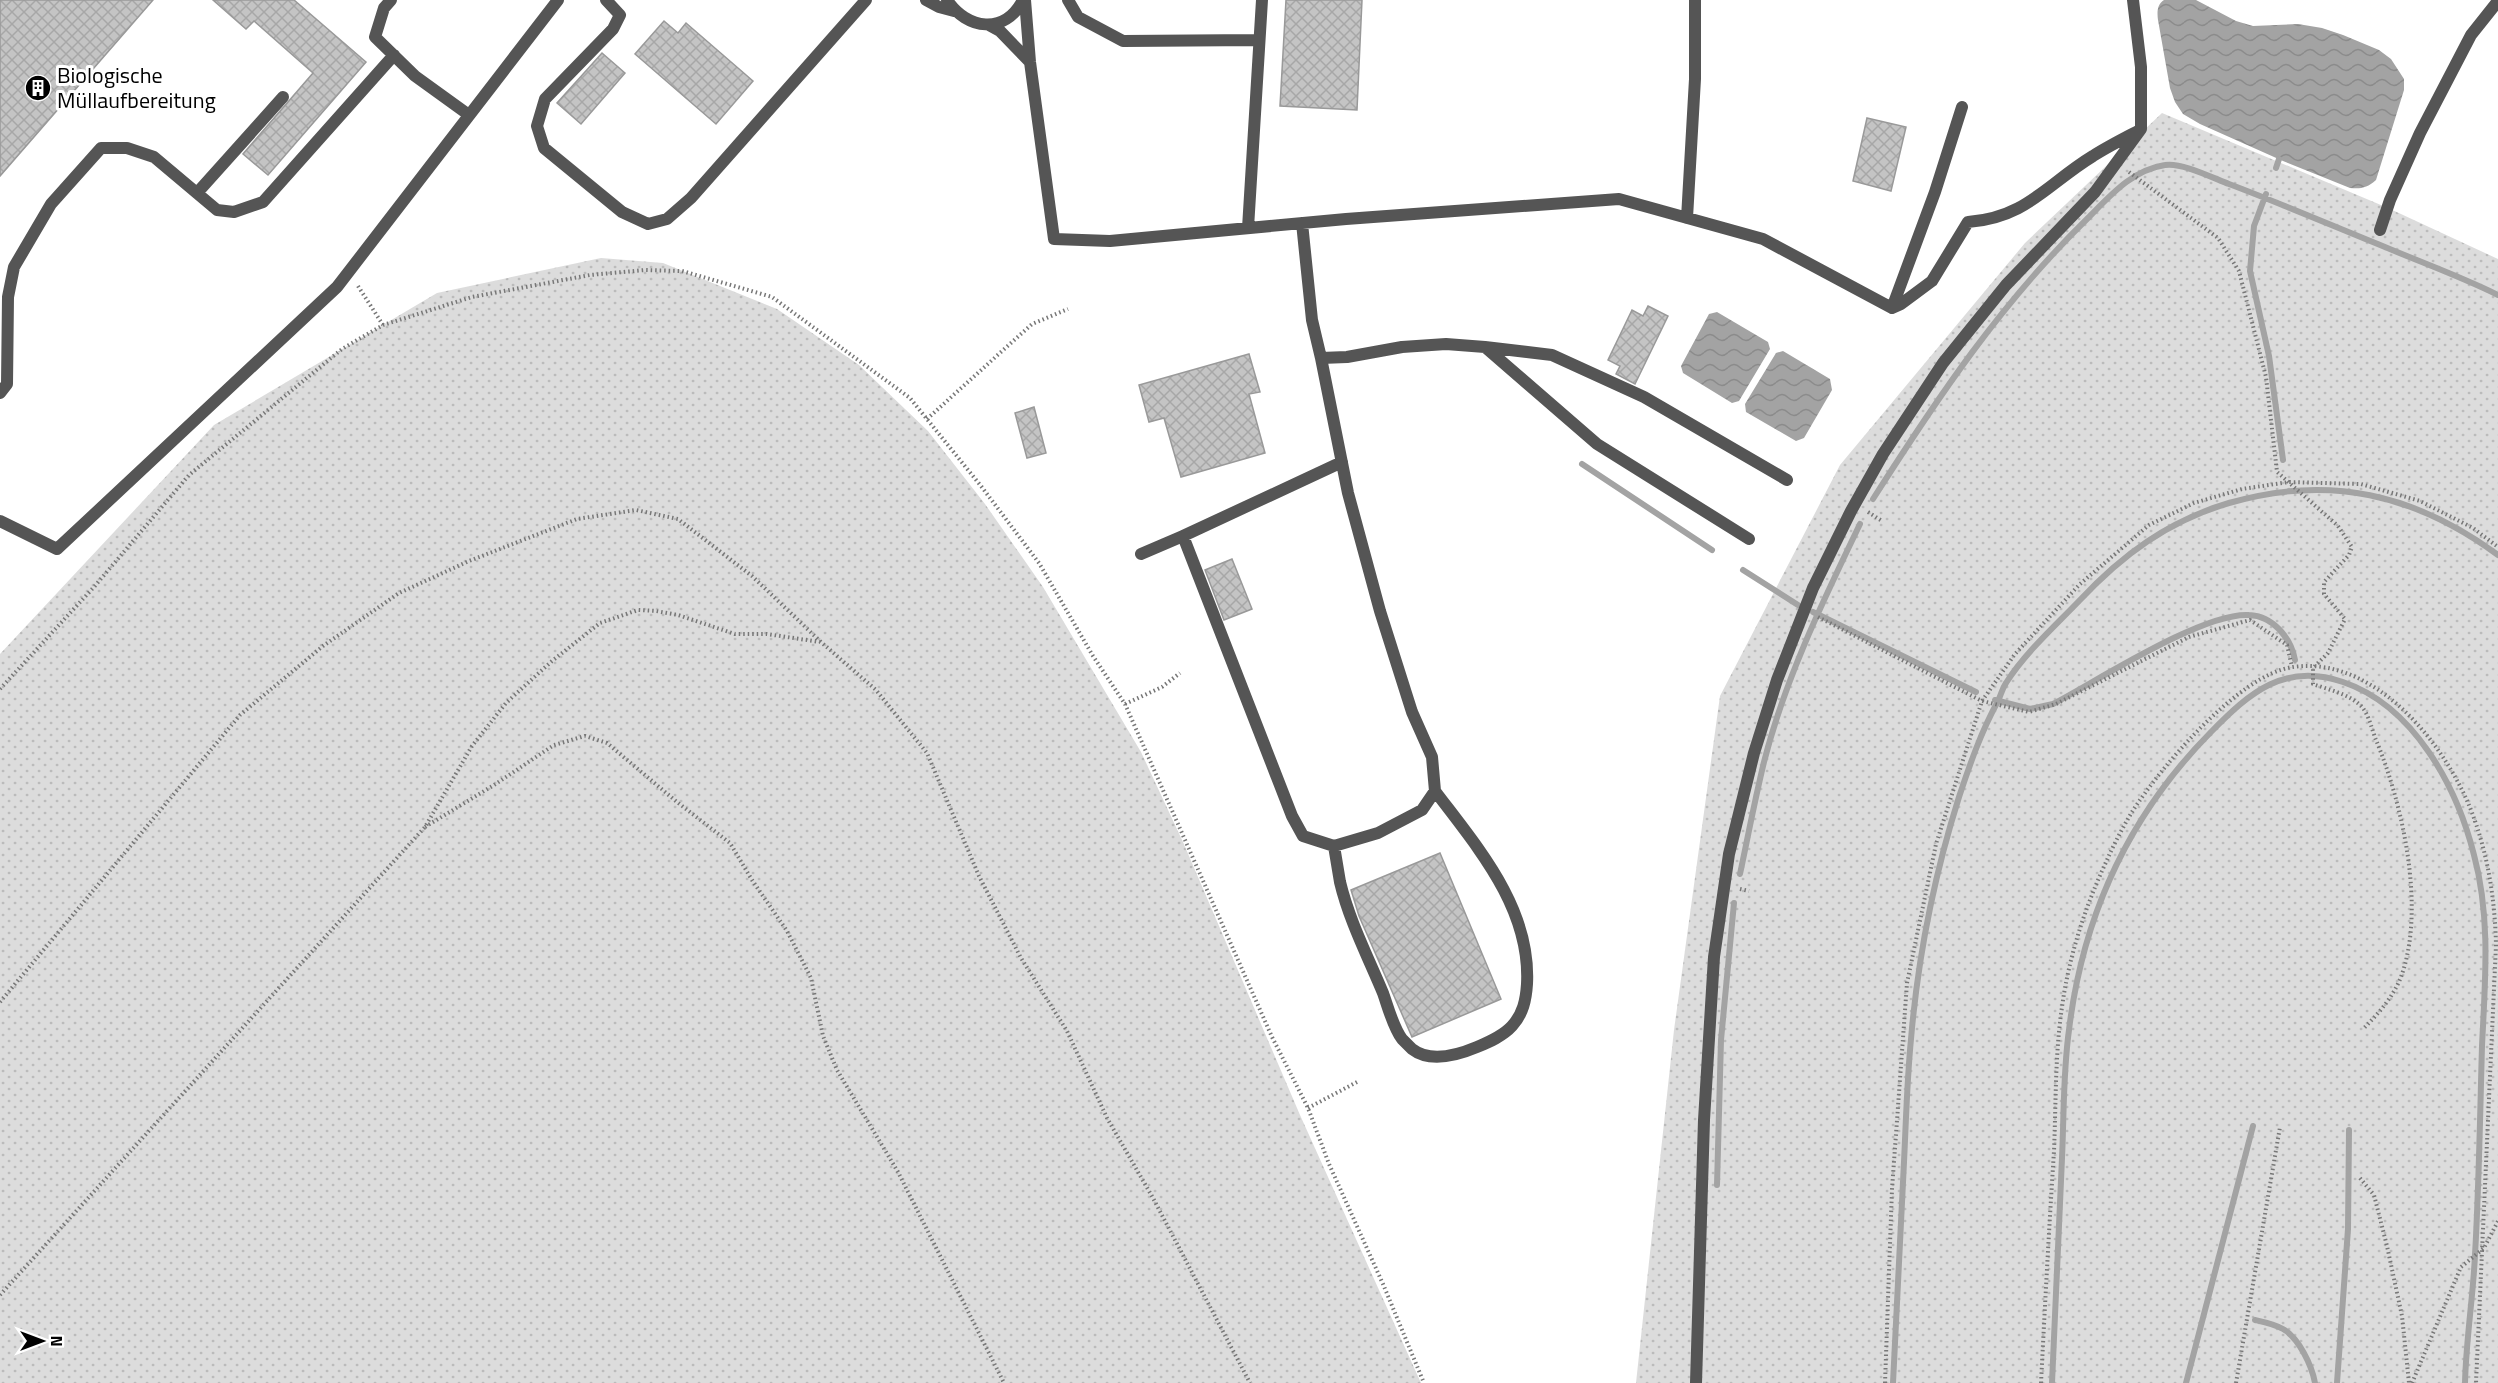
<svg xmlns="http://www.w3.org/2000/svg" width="2498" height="1383" viewBox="0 0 2498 1383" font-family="'Titillium Web',sans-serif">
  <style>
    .grass { fill: url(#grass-dots) }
    .water { fill: url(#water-waves) }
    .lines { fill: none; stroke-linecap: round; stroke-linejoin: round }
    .stream { stroke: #a3a3a3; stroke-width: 6 }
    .building { fill: url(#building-cross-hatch); stroke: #999; stroke-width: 1.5 }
    .path { stroke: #777; stroke-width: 4; stroke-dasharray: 1.5 3; stroke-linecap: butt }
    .lane { stroke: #555; stroke-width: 12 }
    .labels { text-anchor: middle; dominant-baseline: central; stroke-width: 6; stroke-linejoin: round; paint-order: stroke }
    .poi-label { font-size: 22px; fill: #000; stroke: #fff; text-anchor: start }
  </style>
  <defs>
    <pattern id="grass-dots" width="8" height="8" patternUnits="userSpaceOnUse" patternTransform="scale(1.5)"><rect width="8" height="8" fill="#dcdcdc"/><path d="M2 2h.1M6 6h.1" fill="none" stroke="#bbb" stroke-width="1.8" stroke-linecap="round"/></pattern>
    <pattern id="water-waves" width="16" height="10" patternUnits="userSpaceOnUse" patternTransform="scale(1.5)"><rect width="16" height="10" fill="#a3a3a3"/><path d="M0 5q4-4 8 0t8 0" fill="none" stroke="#8b8b8b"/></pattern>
    <pattern id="building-cross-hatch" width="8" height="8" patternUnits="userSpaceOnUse" patternTransform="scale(1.5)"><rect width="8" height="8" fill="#c4c4c4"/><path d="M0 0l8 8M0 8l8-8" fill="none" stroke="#a7a7a7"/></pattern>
  </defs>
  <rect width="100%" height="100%" fill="#fff"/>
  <!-- grass -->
  <path class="grass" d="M 2162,113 L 2388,208 L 2498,259 L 2498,1383 L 1636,1383 L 1674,1030 L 1720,696 L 1840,465 L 2025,243 Z
    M 601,258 L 663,263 L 777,309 L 859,365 L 928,431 L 985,504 L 1043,587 L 1141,752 L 1183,842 L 1300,1115 L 1421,1383 L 0,1383 L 0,654 L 214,425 L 437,293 Z"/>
  <!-- water -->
  <path class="water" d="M 2164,0 L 2196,0 L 2236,21 L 2253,26 L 2298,24 L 2322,28 L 2343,35 L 2379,50 L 2391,59 L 2404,79 L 2404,90 L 2376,180 C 2367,188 2361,189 2350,188 L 2283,161 L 2200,124 L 2183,114 L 2175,102 L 2170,88 L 2158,20 C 2157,13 2157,4 2164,0 Z
    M 1717,312 L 1768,342 L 1770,349 L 1739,401 L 1732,403 L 1683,373 L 1681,366 L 1709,314 Z
    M 1783,351 L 1830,379 L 1832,390 L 1804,438 L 1796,441 L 1746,412 L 1745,404 L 1776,353 Z"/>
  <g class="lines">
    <!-- stream -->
    <path class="stream" d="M 2276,168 L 2279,159
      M 2266,194 L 2254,226 L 2250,271 L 2269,356 L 2283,460
      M 1582,464 L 1712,550
      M 1873,499 C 1938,397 2001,303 2088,218 C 2110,196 2132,170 2165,165 C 2181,162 2213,178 2229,184 C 2282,204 2333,226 2385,247 C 2423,263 2462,277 2498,295
      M 1743,570 L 1798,605
      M 1813,612 L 1976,692
      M 1995,700 L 2030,709 L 2053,704 C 2097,681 2203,612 2249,615 C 2273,616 2291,638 2295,660
      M 1740,874 C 1748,836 1755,799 1764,762 C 1785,679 1823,601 1860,524
      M 1717,1185 L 1721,1040 L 1734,903
      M 2255,1320 C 2264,1322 2274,1324 2283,1329 C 2299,1338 2312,1366 2315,1383
      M 1893,1383 C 1897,1309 1900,1236 1904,1162 C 1906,1121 1907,1080 1911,1039 C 1918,957 1934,876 1959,797 C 1970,764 1981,732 1998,701 C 2001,695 2002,689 2006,683 C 2025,653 2054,627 2079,601 C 2122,555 2168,521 2229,503 C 2329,474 2415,494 2498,555
      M 2052,1383 C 2055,1308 2058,1233 2062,1158 C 2064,1116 2063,1072 2069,1030 C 2083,914 2129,815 2211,732 C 2250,692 2285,662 2343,682 C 2414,706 2457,787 2474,855 C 2491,918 2485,982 2482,1046 C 2480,1116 2479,1186 2475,1255 C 2473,1298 2466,1340 2465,1383
      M 2186,1383 L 2253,1126
      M 2337,1383 L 2348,1229 L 2349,1130"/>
  </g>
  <!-- building -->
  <path class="building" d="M 0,0 L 153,0 L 0,176 Z
    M 213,0 L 294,0 L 366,62 L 268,175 L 243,154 L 313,73 L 254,21 L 246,29 Z
    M 1286,0 L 1362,0 L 1357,110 L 1280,106 Z
    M 664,21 L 678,33 L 686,23 L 753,81 L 716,124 L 635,54 Z
    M 602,53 L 625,73 L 581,124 L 557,103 Z
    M 1867,118 L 1906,127 L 1891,191 L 1853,181 Z
    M 1648,306 L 1668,316 L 1635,384 L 1616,374 L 1620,366 L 1608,360 L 1632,310 L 1643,316 Z
    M 1249,354 L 1260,392 L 1249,394 L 1265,453 L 1181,477 L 1164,418 L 1149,422 L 1139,385 Z
    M 1034,407 L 1046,453 L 1027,458 L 1015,413 Z
    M 1232,559 L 1252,609 L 1224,620 L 1205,570 Z
    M 1440,853 L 1501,999 L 1412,1037 L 1359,916 L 1351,890 Z"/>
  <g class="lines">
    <!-- path -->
    <path class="path" d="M 2129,172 L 2218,238 L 2239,271 L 2266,377 L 2277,472 L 2338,526 L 2352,547 L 2349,555 L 2324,582 L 2324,594 L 2345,619 L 2328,653 L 2313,668 L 2313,684 C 2329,690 2350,694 2362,707 C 2369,715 2372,730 2376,740 C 2403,805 2426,909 2401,977 C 2393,997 2379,1013 2364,1028
      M 358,286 L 383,325
      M 927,419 L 1032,324 L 1068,309
      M 1868,512 L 1882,521
      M 1818,617 L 1982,701 L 2029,712 L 2056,704 L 2189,637 L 2250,620 L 2287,645 L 2292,667
      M 0,689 L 94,587 L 189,475 L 342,349 L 383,325 L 472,297 L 590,275 L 645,270 L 682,271 L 772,297 L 910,398 L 981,486 L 1039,563 L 1093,656 L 1125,704 L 1272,1037 L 1308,1108 L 1329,1164 L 1383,1284 L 1424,1383
      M 1125,704 L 1162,687 L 1180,673
      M 425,827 L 494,785 L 554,745 L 585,736 L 607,743 L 677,802 L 730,843 L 752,880 L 787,931 L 811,978 L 823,1036 L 837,1070 L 898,1172 L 1004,1383
      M 1740,889 L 1749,891
      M 0,1002 L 240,715 L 323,646 L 399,593 L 469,561 L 577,519 L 636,510 L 678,519 L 752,576 L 821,642 L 876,690 L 927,753 L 979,876 L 1021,958 L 1067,1031 L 1107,1118 L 1153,1198 L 1250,1383
      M 1308,1108 L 1357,1082
      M 2360,1178 L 2374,1195 L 2387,1246 L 2402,1316 L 2409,1383
      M 0,1295 L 425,827 L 472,746 L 506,703 L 552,661 L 600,623 L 638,610 L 656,611 L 678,615 L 735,634 L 767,634 L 820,642
      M 1885,1383 L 1892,1189 L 1907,983 L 1936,844 L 1982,701 L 2015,654 L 2080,584 L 2149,525 L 2194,503 L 2242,489 L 2289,482 L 2361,484 L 2420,501 L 2473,528 L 2498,547
      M 2041,1383 C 2045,1305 2049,1228 2054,1151 C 2056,1103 2055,1054 2062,1007 C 2069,956 2085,907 2107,860 C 2114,844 2123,827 2132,812 C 2160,768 2239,674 2293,667 C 2377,655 2451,750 2475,821 C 2489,861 2495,903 2496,945 L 2476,1383
      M 2236,1383 L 2280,1127
      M 2412,1383 L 2461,1267 L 2484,1248 L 2498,1221"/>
    <!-- lane -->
    <path class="lane" d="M 391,0 L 384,8 L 375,37 L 415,76 L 469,115
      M 606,0 L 620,15 L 613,29 L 545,99 L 537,126 L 544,148 L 622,212 L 648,224 L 667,219 L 691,198 L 866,0
      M 926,0 L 939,7 L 954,11
      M 947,0 C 967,30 1005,35 1023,0
      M 1025,0 L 1030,62 L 1054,239 L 1110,241 L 1346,219 L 1619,199 L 1763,239 L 1892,308 L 1901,304 L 1932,281 L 1968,222 C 2026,218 2047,184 2093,156 C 2107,147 2123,139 2138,131
      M 1068,0 L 1078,17 L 1123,41 L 1259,40
      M 989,25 L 1000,31 L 1030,62
      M 197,193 L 283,97
      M 1687,218 L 1695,79 L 1695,0
      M 1302,223 L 1312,320 L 1321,358 L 1347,357 L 1402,347 L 1446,344 L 1485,347 L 1597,444 L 1749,539
      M 1248,228 L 1262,0
      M 2380,230 L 2390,200 L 2420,133 L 2471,35 L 2498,1
      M 1892,308 L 1935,192 L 1962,107
      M 1485,347 L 1552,355 L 1644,397 L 1787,480
      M 0,393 L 7,384 L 8,297 L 14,267 L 51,204 L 101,148 L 127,148 L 154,157 L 217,210 L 234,212 L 263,202 L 394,55
      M 0,521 L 57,549 L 337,287 L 558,0
      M 1183,536 L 1342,462
      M 1141,554 L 1183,536 L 1292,816 L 1303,836 L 1334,846 L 1378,833 L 1422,810 L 1435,791 L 1432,757 L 1412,712 L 1380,611 L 1348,493 L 1321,358
      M 1334,846 C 1336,858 1338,870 1340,882 C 1349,920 1368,957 1383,993 C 1388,1007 1393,1027 1402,1039 C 1405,1042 1409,1046 1412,1049 C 1430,1063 1458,1055 1477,1047 C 1489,1042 1503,1036 1512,1026 C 1523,1014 1526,1000 1527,984 C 1531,908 1478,848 1435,791
      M 1696,1383 L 1704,1120 L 1714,957 L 1729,854 L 1754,753 L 1777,680 L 1813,588 L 1851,511 L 1883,454 L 1943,363 L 2006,285 L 2095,192 L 2141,129 L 2141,67 L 2133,0"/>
  </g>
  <!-- icons -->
  <defs>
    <g id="building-disc" transform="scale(1.35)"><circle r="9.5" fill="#000" stroke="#fff"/><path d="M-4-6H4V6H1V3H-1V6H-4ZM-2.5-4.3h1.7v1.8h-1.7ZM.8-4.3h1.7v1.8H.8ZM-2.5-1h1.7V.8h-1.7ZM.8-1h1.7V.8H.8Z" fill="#fff"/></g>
  </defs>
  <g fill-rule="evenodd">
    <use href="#building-disc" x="38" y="88"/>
  </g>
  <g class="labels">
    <!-- poi labels -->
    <g class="poi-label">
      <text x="57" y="75">Biologische<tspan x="57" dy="25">Müllaufbereitung</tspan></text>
    </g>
  </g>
  <!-- north arrow -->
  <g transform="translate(42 1341) rotate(90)" stroke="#ffffff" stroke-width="4.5" paint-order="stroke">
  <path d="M0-4.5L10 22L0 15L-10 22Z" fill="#000000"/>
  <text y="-9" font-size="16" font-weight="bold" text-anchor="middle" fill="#000000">N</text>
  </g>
</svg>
